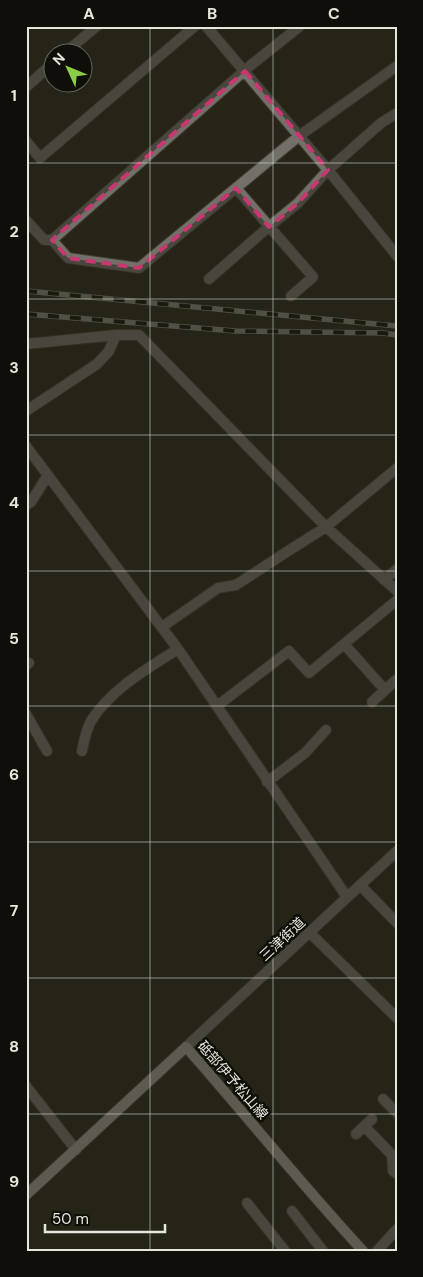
<svg xmlns="http://www.w3.org/2000/svg" width="423" height="1277" viewBox="0 0 423 1277" font-family="'DM Sans','Noto Sans JP',sans-serif">
  <style>
    .lines { fill: none; stroke-linecap: round; stroke-linejoin: round }
    .minor-casing { stroke: #424034; stroke-width: 12 }
    .tertiary-casing { stroke: #424034; stroke-width: 12 }
    .secondary-casing { stroke: #424034; stroke-width: 12 }
    .minor { stroke: #73706a; stroke-width: 10 }
    .tertiary { stroke: #73706a; stroke-width: 10 }
    .secondary { stroke: #a19b92; stroke-width: 10 }
    .rail-casing { stroke: #86857a; stroke-width: 5.5 }
    .rail { stroke: #0f0e08; stroke-width: 4; stroke-dasharray: 11; stroke-linecap: butt }
    .marked { fill: none; stroke: #c8376f; stroke-width: 4; stroke-dasharray: 10 6; stroke-linejoin: round }
    .grid { fill: none; stroke: #e7e6de; stroke-width: 1; stroke-opacity: 0.55 }
    .labels { text-anchor: middle; dominant-baseline: central; stroke-width: 5; stroke-linejoin: round; paint-order: stroke }
    .street-label { font-size: 14px; fill: #e7e6de; stroke: #0f0e08 }
    .neatline { fill: none; stroke: #e7e6de; stroke-width: 2 }
    .grid-label { font-size: 16px; text-anchor: middle; font-weight: bold; fill: #e7e6de }
  </style>
  <rect width="100%" height="100%" fill="#272518"/>
  <g class="lines">
    <!-- minor casing -->
    <g class="minor-casing">
      <path id="minor" d="M 206,26 L 328,170 L 397,256
        M 300,26 L 251,65 L 52,240 L 68,258 L 139,268 L 299,136 L 397,66
        M 66,52 L 97,26
        M 26,87 L 52,64
        M 26,141 L 40,158 L 195,26
        M 236,188 L 313,277 L 291,296
        M 26,220 L 44,240 L 52,240
        M 209,279 L 265,230 L 298,203 L 328,170 L 381,123 L 397,113
        M 26,344 L 116,335 L 139,335 L 326,527 L 397,591
        M 26,411 L 97,364 L 109,351 L 116,335
        M 26,446 L 178,649 L 347,897
        M 26,505 L 31,502 L 48,475
        M 384,580 L 397,569
        M 162,627 L 218,588 L 236,585 L 285,553 L 326,527 L 397,468
        M 344,644 L 385,690
        M 26,665 L 29,663
        M 372,702 L 396,680
        M 217,706 L 289,651 L 309,673 L 397,600
        M 26,714 L 47,751
        M 82,751 C 84,741 86,730 91,721 C 111,689 147,669 178,649
        M 267,782 L 305,753 L 326,730
        M 360,885 L 397,923
        M 309,932 L 397,1018
        M 26,1086 L 76,1150
        M 383,1099 L 397,1113
        M 364,1126 L 392,1155 L 393,1171 L 397,1174
        M 356,1134 L 372,1119
        M 247,1203 L 285,1251
        M 292,1211 L 323,1251
        M 377,1251 L 397,1229"/>
    </g>
    <!-- tertiary casing -->
    <g class="tertiary-casing">
      <path id="tertiary" d="M 186,1047 L 397,851"/>
    </g>
    <!-- secondary casing -->
    <g class="secondary-casing">
      <path id="secondary" d="M 26,1195 L 186,1047 C 246,1115 302,1185 363,1251"/>
    </g>
    <!-- minor -->
    <use href="#minor" class="minor"/>
    <!-- tertiary -->
    <use href="#tertiary" class="tertiary"/>
    <!-- secondary -->
    <use href="#secondary" class="secondary"/>
    <!-- rail casing -->
    <g class="rail-casing">
      <path id="rail" d="M 26,291 L 397,326
        M 26,314 L 235,331 L 383,333 L 397,335"/>
    </g>
    <!-- rail -->
    <use href="#rail" class="rail"/>
  </g>
  <!-- marked area -->
  <path d="M0 0H423V1277H0ZM 245,71 L 328,170 L 298,203 L 269,227 L 236,188 L 139,268 L 68,258 L 52,240 Z" fill="#272518" fill-opacity=".55" fill-rule="evenodd"/>
  <path class="marked" d="M 245,71 L 328,170 L 298,203 L 269,227 L 236,188 L 139,268 L 68,258 L 52,240 Z"/>
  <!-- grid -->
  <path class="grid" d="M 150,26 L 150,1251M 273,26 L 273,1251M 26,163 L 397,163M 26,299 L 397,299M 26,435 L 397,435M 26,571 L 397,571M 26,706 L 397,706M 26,842 L 397,842M 26,978 L 397,978M 26,1114 L 397,1114"/>
  <g class="labels">
    <!-- street labels -->
    <g class="street-label">
      <text transform="translate(282 939) rotate(-43)">三津街道</text>
      <text transform="translate(233 1080) rotate(49)">砥部伊予松山線</text>
    </g>
  </g>
  <!-- border -->
  <rect width="423" height="1277" fill="none" stroke="#0f0e08" stroke-width="55"/>
  <!-- north arrow -->
  <g transform="translate(68 68) rotate(314)"><circle r="24" fill="#0f0e08" stroke="#65645e"/>
  <path d="M0-4L9 19L0 12L-9 19Z" fill="#8ace47"/>
  <text y="-8" font-size="14" font-weight="bold" text-anchor="middle" fill="#e7e6de">N</text>
  </g>
  <!-- scale -->
  <path d="M45 1224v8h120v-8" fill="none" stroke="#e7e6de" stroke-width="2.5"/>
  <text x="52" y="1224" font-size="15" fill="#e7e6de" stroke="#0f0e08" stroke-width="4" paint-order="stroke">50 m</text>
  <rect x="28" y="28" width="368" height="1222" class="neatline"/>
  <g class="grid-label">
    <text x="89" y="19">A</text>
    <text x="212" y="19">B</text>
    <text x="334" y="19">C</text>
    <text x="14" y="101">1</text>
    <text x="14" y="237">2</text>
    <text x="14" y="373">3</text>
    <text x="14" y="508">4</text>
    <text x="14" y="644">5</text>
    <text x="14" y="780">6</text>
    <text x="14" y="916">7</text>
    <text x="14" y="1052">8</text>
    <text x="14" y="1187">9</text>
  </g>
</svg>
